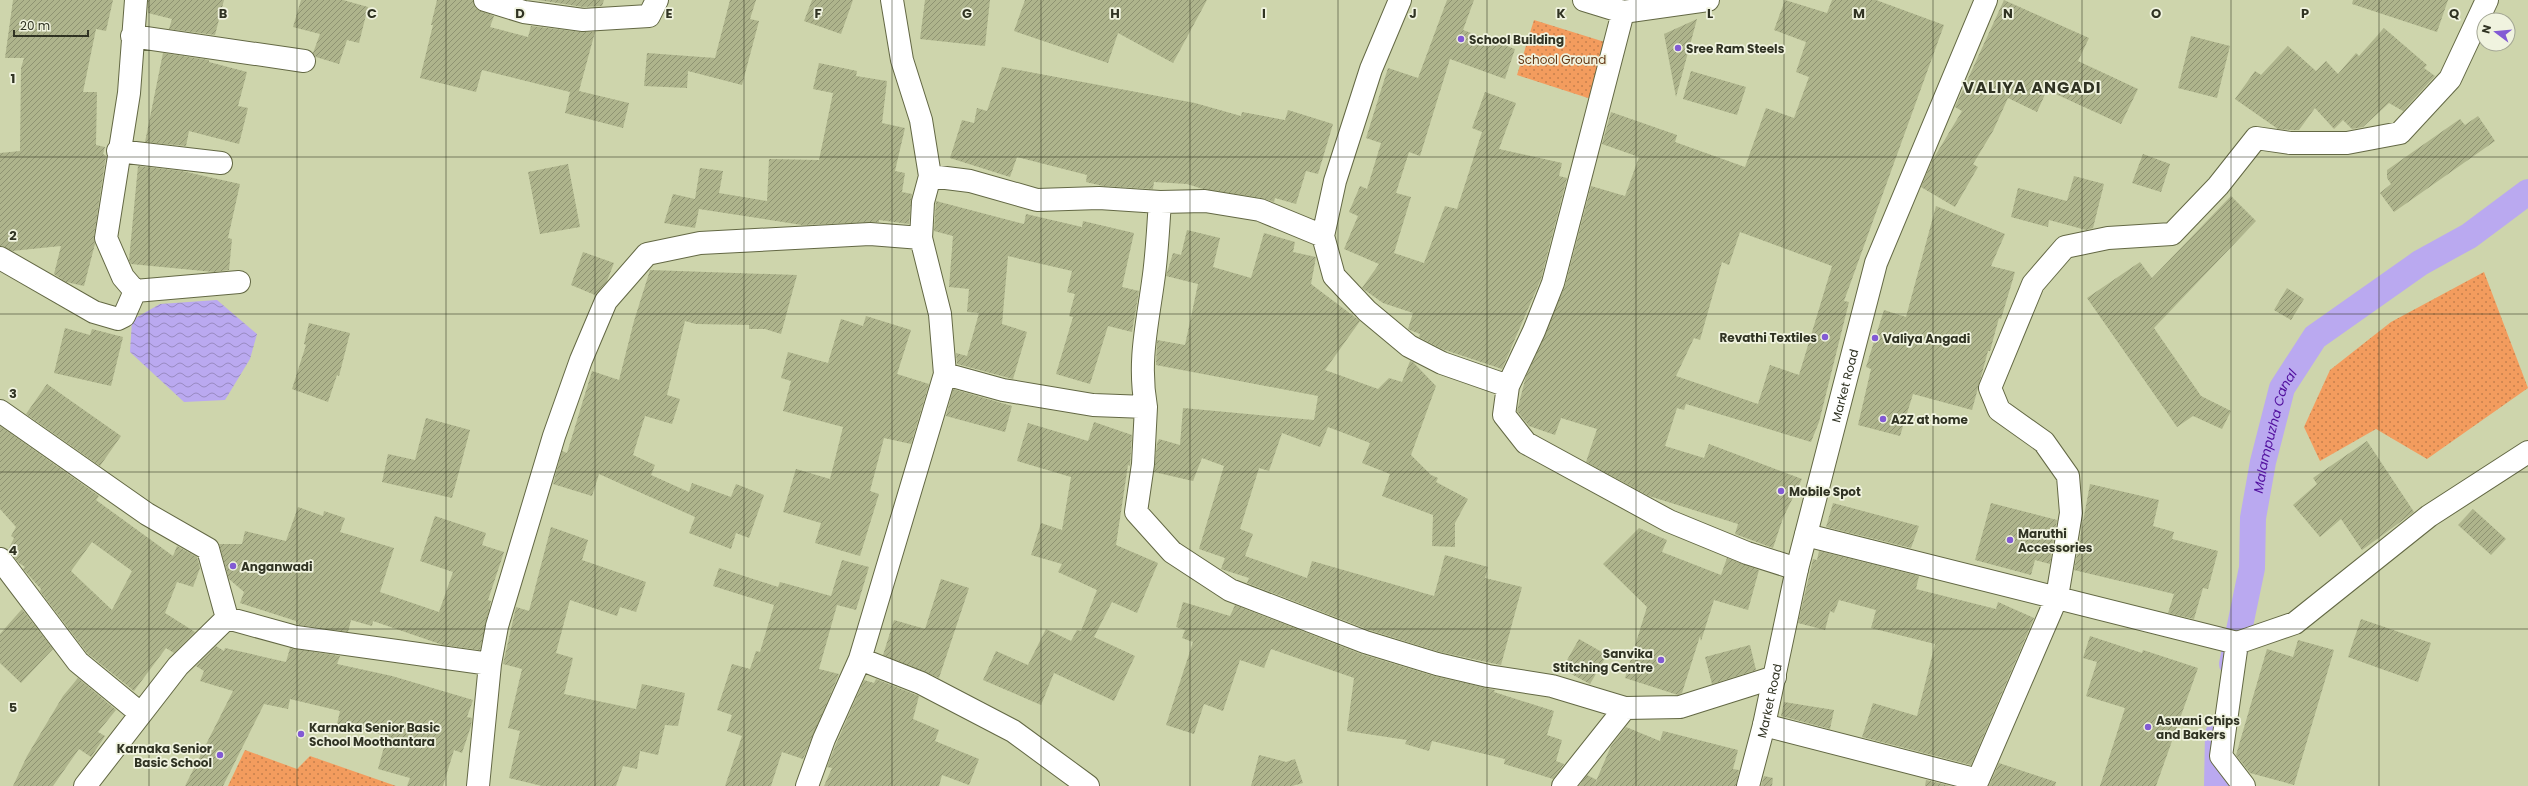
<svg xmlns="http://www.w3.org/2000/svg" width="2528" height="786" viewBox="0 0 2528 786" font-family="Poppins,sans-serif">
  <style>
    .grass { fill: url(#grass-dots) }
    .water { fill: url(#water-waves) }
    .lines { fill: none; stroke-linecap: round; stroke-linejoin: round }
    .canal { stroke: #baa9f0; stroke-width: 26 }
    .building { fill: url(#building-hatch); fill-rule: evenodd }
    .minor-casing { stroke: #636844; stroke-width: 24 }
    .secondary-casing { stroke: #636844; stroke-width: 24 }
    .minor { stroke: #fff; stroke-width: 22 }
    .secondary { stroke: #fff; stroke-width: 22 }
    .grid { fill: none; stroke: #303323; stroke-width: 1; stroke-opacity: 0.55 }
    .poi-dot { fill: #825ad4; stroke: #f0f3df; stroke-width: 1.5 }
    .labels { text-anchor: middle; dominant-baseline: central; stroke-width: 3.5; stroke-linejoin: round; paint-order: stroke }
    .poi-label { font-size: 12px; font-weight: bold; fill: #303323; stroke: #f0f3df; text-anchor: start }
    .park-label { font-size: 12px; fill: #673a17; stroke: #f0f3df }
    .street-label { font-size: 12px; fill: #303323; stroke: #f0f3df }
    .water-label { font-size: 13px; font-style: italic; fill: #510f9e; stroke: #f0f3df }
    .district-label { font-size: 16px; font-weight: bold; letter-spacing: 1px; fill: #303323; stroke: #f0f3df }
    .grid-label { font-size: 13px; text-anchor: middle; font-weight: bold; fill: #303323; stroke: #f0f3df; stroke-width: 3.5; stroke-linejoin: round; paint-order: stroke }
  </style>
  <defs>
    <pattern id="grass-dots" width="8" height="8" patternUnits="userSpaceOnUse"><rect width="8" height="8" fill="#f39c5e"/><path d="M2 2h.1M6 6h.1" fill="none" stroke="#c5804d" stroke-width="1.8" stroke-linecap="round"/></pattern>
    <pattern id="water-waves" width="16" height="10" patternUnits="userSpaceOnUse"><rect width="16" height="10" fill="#baa9f0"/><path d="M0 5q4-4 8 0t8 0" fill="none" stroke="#988ac2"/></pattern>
    <pattern id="building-hatch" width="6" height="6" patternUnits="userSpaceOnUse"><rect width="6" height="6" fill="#aeb48c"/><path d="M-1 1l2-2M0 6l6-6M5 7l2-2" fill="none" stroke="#8e9372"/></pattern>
  </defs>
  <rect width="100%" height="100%" fill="#ced5ac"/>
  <!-- grass -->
  <path class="grass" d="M 1534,20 L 1608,43 L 1591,99 L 1517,75 Z
    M 2484,272 L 2528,388 L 2427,459 L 2376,429 L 2320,461 L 2304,427 L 2330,370 L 2391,322 Z
    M 245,750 L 297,769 L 310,756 L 396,786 L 228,786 Z"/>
  <!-- water -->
  <path class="water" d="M 217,300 L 257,334 L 250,359 L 225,400 L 184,402 L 130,352 L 132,320 L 160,304 Z"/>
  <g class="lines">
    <!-- canal -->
    <g class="canal">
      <path id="s1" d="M 2232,664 L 2252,568 L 2253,518 L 2263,462 L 2282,388 L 2315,337 L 2420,263 L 2469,236 L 2528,192"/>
      <path d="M 2217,786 L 2218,734"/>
    </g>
  </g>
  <!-- building -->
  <path class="building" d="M 13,0 L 113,0 L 106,31 L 96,29 L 83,92 L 97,92 L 96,145 L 105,147 L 103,154 L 106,156 L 94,236 L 95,244 L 84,286 L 66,282 L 54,274 L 61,246 L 12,251 L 0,246 L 0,153 L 20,151 L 21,68 L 24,58 L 5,58 Z
    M 148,0 L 224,0 L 215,35 L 169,29 L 172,19 L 148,13 Z
    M 301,0 L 343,0 L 368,7 L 359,43 L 347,40 L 339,64 L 316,57 L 313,53 L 320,34 L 293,27 Z
    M 437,0 L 473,0 L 476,9 L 494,16 L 490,27 L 528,37 L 531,26 L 581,32 L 595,32 L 579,91 L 629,103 L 623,128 L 565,113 L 570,92 L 482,70 L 476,92 L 420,78 L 433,25 L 431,25 Z
    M 538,0 L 604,0 L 602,6 L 583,7 Z
    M 730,0 L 756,0 L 750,19 L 759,21 L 742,85 L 688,71 L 687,88 L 644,86 L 647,53 L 715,58 Z
    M 812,0 L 853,0 L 841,34 L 804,21 Z
    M 925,0 L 990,0 L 985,46 L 920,39 Z
    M 1025,0 L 1207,0 L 1173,63 L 1118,33 L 1108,63 L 1014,31 Z
    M 1447,0 L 1474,0 L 1463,30 L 1515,49 L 1505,79 L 1450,59 L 1420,156 L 1409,152 L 1396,193 L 1411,197 L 1394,253 L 1424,263 L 1445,206 L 1457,209 L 1482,132 L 1472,128 L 1485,92 L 1516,103 L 1499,149 L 1562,163 L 1559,176 L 1567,178 L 1541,279 L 1502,369 L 1442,349 L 1419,337 L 1420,334 L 1410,330 L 1408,329 L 1413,313 L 1383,303 L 1362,288 L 1379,264 L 1344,249 L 1358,216 L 1349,212 L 1360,186 L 1367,189 L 1381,143 L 1366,138 L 1388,68 L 1418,78 Z
    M 1785,0 L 1827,13 L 1832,0 L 1876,0 L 1944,25 L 1844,301 L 1849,302 L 1819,422 L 1811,442 L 1686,404 L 1684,410 L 1677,408 L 1665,446 L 1704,458 L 1709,444 L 1802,479 L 1783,518 L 1773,548 L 1735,534 L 1738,524 L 1649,496 L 1586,462 L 1597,429 L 1561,418 L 1555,435 L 1529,426 L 1517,411 L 1526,376 L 1565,286 L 1591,186 L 1625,196 L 1639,157 L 1602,144 L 1611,112 L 1677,135 L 1675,142 L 1745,167 L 1766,108 L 1794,118 L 1809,77 L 1796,72 L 1806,42 L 1774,30 ZM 1740,232 L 1832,266 L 1799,375 L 1770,365 L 1758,404 L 1676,376 L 1694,338 L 1700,340 L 1722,262 L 1729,265 Z
    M 2004,0 L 2089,38 L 2078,61 L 2138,89 L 2121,124 L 2047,90 L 2037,112 L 2008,98 L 1993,131 L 1973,164 L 1978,167 L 1955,207 L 1921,187 L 1932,161 L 1962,111 L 1955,107 Z
    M 2353,0 L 2448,0 L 2437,32 L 2352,4 Z
    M 1697,19 L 1676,97 L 1664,34 Z
    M 2384,28 L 2427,65 L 2424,68 L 2435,76 L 2403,111 L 2389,103 L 2363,127 L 2352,129 L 2343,120 L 2334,129 L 2315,108 L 2299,130 L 2291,130 L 2278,129 L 2235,99 L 2255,71 L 2261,75 L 2288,46 L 2316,71 L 2326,61 L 2338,74 L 2356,53 L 2359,56 Z
    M 2191,36 L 2230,46 L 2217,98 L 2178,88 Z
    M 163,53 L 209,60 L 209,62 L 247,72 L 238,106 L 248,108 L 239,144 L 189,131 L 186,146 L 145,142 Z
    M 819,63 L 857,71 L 856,76 L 887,81 L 882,123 L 905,128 L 895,171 L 905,173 L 902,192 L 912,194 L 909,224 L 879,220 L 879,222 L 802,225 L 699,209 L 695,228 L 664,223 L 673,194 L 695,199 L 700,168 L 723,171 L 719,193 L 767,201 L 769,159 L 819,160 L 833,93 L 813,89 Z
    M 1002,67 L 1195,103 L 1241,116 L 1242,112 L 1285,120 L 1288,110 L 1333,124 L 1318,174 L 1306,171 L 1296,204 L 1275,198 L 1274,202 L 1262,198 L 1203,189 L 1187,184 L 1154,182 L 1153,189 L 1103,186 L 1086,182 L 1087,175 L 1017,157 L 1010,177 L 950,158 L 962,120 L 974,123 L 977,108 L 987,111 Z
    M 1691,71 L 1746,87 L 1737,115 L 1683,99 Z
    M 2478,116 L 2495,141 L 2394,212 L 2380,193 L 2391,184 L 2387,178 L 2387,170 L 2460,119 L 2465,125 Z
    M 2143,154 L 2170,164 L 2161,192 L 2132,183 Z
    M 568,164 L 580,227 L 540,234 L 528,172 Z
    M 138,166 L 182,171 L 240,184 L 228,238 L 232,239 L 229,270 L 214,272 L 131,264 L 129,260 Z
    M 2074,176 L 2104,184 L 2093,228 L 2086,230 L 2049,220 L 2048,227 L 2011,217 L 2018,188 L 2067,201 Z
    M 2231,196 L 2256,221 L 2154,328 L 2201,396 L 2231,411 L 2222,429 L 2193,416 L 2177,427 L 2087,298 L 2140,262 L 2152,278 Z
    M 936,201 L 1024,224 L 1026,214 L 1082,227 L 1083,221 L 1134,233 L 1122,287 L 1139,291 L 1132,332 L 1108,326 L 1090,384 L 1056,374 L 1073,317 L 1069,316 L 1075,294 L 1067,292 L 1072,271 L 1008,256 L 1002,324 L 1027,332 L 1013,379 L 957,364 L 956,353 L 967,356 L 979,313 L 967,312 L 969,289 L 949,287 L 953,236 L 934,231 Z
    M 1936,206 L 2005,234 L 1991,266 L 2015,272 L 2001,319 L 1999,318 L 1990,351 L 1988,351 L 1972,410 L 1913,394 L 1900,436 L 1858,425 L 1871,369 L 1866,367 L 1884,310 L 1906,317 Z
    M 1187,230 L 1220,238 L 1213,267 L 1251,278 L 1264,233 L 1295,242 L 1293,252 L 1316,257 L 1311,284 L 1360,321 L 1325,370 L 1378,389 L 1389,378 L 1402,382 L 1410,361 L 1413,362 L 1436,386 L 1411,455 L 1431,475 L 1438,478 L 1436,482 L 1468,499 L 1455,523 L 1455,547 L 1432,546 L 1433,515 L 1382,496 L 1390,474 L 1362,463 L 1370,443 L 1328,427 L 1320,447 L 1282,433 L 1269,471 L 1259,468 L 1240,529 L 1253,534 L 1245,556 L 1307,578 L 1312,561 L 1434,596 L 1445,555 L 1488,567 L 1485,578 L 1522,587 L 1501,665 L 1440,652 L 1369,630 L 1247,583 L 1249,578 L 1221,569 L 1225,558 L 1199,549 L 1224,466 L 1202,458 L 1193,481 L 1154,472 L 1157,443 L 1159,439 L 1180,445 L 1183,408 L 1314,420 L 1318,396 L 1156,365 L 1157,340 L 1185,345 L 1198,284 L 1166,276 L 1173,253 L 1181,255 Z
    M 583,252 L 614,263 L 607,281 L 595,295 L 571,285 Z
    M 650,270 L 797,275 L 781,334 L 765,329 L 749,329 L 749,325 L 696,324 L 685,321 L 667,395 L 680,399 L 672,424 L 645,416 L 633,455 L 655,465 L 651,475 L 689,492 L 692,483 L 731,497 L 736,484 L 764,495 L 749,538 L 736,533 L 731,549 L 689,533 L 695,517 L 599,474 L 592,496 L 553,484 L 562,451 L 567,453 L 592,371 L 619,380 L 634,321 Z
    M 2287,288 L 2304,299 L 2291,320 L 2274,310 Z
    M 866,316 L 911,330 L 897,374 L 929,384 L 911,444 L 884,438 L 870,491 L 879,494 L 860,556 L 815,543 L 821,523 L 783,512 L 796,469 L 830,479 L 843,427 L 783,411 L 791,381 L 781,378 L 788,352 L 828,363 L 841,319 L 863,326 Z
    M 309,323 L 350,333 L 339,376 L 337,375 L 328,402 L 292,389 L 306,345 L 304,344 Z
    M 65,328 L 90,335 L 92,329 L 123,337 L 111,386 L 54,373 Z
    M 47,384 L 121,436 L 100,466 L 26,414 Z
    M 953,389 L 1012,406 L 1005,432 L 946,416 Z
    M 426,418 L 470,430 L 452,498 L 382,482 L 388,454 L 415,460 Z
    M 1094,422 L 1132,435 L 1130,466 L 1128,465 L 1116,545 L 1158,563 L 1137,613 L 1112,602 L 1094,637 L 1135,656 L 1114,701 L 1054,673 L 1041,705 L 983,680 L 996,651 L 1028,665 L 1046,629 L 1071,641 L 1077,630 L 1081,631 L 1097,590 L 1058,572 L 1062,564 L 1031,555 L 1041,523 L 1062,530 L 1071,477 L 1017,461 L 1028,423 L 1088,441 Z
    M 0,426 L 99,496 L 96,500 L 173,556 L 177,546 L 197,557 L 200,568 L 193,587 L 177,582 L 165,613 L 195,632 L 174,653 L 166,648 L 134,691 L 87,653 L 40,591 L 41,589 L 23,569 L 25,567 L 19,563 L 8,550 L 14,538 L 11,536 L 16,527 L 0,509 ZM 92,542 L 132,571 L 112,610 L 71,571 Z
    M 2367,441 L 2414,512 L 2362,550 L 2341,519 L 2320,537 L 2293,505 L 2317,484 L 2313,478 Z
    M 2090,484 L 2159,500 L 2153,526 L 2174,532 L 2172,539 L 2218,551 L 2208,589 L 2203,588 L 2194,619 L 2168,613 L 2174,594 L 2074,570 Z
    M 1833,503 L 1919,526 L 1911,548 L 1826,527 Z
    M 1991,503 L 2057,520 L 2050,564 L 2035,560 L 2031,575 L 1975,560 Z
    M 298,507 L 323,516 L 324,511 L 345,518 L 340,532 L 394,548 L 380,592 L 439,612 L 453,572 L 420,561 L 435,516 L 486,533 L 482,545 L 504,552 L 488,600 L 491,601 L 480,650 L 443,645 L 373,621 L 372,626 L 351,620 L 348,632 L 299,625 L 296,624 L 296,621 L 240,603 L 244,592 L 229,579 L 219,544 L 242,544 L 245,531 L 286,541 Z
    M 2473,509 L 2506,539 L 2491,555 L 2458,525 Z
    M 551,527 L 588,540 L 582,560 L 646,582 L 636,612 L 620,607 L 617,616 L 570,600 L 556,653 L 573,658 L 564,694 L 636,709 L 642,684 L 685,693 L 678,726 L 665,725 L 658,755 L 640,751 L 637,769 L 623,766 L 616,786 L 542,786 L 509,778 L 520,731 L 508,728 L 522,669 L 503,664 L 516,607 L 529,611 Z
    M 1639,528 L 1667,540 L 1662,552 L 1721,575 L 1727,558 L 1759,570 L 1748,610 L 1714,600 L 1701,641 L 1700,636 L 1682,693 L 1678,695 L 1625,678 L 1647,607 L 1603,564 Z
    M 1819,551 L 1919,576 L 1916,589 L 1996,609 L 1998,602 L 2034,618 L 1971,765 L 1862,737 L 1873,703 L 1917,716 L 1935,644 L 1871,628 L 1876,610 L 1839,600 L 1834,613 L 1830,611 L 1825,630 L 1798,623 L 1813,559 L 1817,560 Z
    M 842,560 L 869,567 L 856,610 L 837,605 L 819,669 L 839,674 L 803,759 L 782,752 L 771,786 L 725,786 L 742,736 L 727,731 L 732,715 L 717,710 L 732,664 L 750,669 L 756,651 L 760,652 L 774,605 L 713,586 L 719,568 L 778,587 L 780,582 L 831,596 Z
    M 941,579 L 969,588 L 939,678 L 883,655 L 894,620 L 925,629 Z
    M 1183,602 L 1230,616 L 1235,605 L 1361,654 L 1434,676 L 1495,690 L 1494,692 L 1554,711 L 1547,735 L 1562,740 L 1556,761 L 1564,764 L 1553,779 L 1504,764 L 1505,759 L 1432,741 L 1429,751 L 1405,744 L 1407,740 L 1347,731 L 1354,678 L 1271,649 L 1264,668 L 1240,660 L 1223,711 L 1204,704 L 1194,734 L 1166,725 L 1193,642 L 1182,638 L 1185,630 L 1176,627 Z
    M 22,609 L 53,649 L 21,683 L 0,663 L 0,634 Z
    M 2361,619 L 2431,643 L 2418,682 L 2348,657 Z
    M 2090,636 L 2142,653 L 2143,650 L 2198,668 L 2156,786 L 2100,786 L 2125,708 L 2086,696 L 2097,662 L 2083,658 Z
    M 1579,639 L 1607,655 L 1590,684 L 1562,669 Z
    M 2298,640 L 2334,650 L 2294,785 L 2250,773 L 2236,755 L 2267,649 L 2293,657 Z
    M 1750,645 L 1756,670 L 1712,684 L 1705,657 Z
    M 216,646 L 224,651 L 225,648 L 286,662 L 290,648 L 340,656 L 337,664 L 392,676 L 473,700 L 467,717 L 472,718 L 471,726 L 462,753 L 454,750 L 443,786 L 407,786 L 410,778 L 378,769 L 387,736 L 337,724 L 340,711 L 290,699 L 288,709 L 264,704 L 223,786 L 185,786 L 233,691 L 200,681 L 204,671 L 196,666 Z
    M 78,678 L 116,710 L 98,732 L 105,736 L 91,757 L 79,749 L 53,786 L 13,786 L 27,756 L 63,696 Z
    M 876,679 L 919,696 L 913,719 L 939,730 L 935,741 L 979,759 L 969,785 L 942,775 L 939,786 L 824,786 L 832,768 L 827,767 L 836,744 L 864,680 L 874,683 Z
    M 1784,702 L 1834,710 L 1830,729 L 1781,716 Z
    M 1626,727 L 1660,741 L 1663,731 L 1738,750 L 1733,769 L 1739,770 L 1736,786 L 1594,786 L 1611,746 Z
    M 1259,755 L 1286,762 L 1295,759 L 1303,783 L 1292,786 L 1251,786 Z
    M 1999,763 L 2056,782 L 2055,786 L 1989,786 Z
    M 1587,775 L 1597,780 L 1594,786 L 1579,786 Z
    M 1764,776 L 1773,778 L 1772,786 L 1761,786 Z
    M 1926,780 L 1951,786 L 1925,786 Z"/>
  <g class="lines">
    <!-- minor casing -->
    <g class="minor-casing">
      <path id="minor" d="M 485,0 L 524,12 L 583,20 L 649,16 L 657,0
        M 892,0 L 902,60 L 921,120 L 930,176
        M 1400,0 L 1371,69 L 1335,181 L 1323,236 L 1334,276 L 1367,311 L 1409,346 L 1442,363 L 1508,386
        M 1584,0 L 1623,12
        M 1708,0 L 1623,12 L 1553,283 L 1534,331 L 1508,386 L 1504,415 L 1526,443 L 1669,521 L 1747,553 L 1797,569
        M 132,36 L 304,61
        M 118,151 L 221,163
        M 0,258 L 94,312 L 118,319 L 124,316 L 135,291 L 239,282
        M 135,291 L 123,277 L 106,238 L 129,93 L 136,0
        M 945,374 L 940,314 L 921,238 L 923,202 L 930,176 L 970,181 L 1037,200 L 1099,198 L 1160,202 L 1205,201 L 1260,210 L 1323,236
        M 1146,407 C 1138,362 1147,326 1153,282 C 1157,256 1158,228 1160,202
        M 0,411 L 147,514 L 208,549 L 227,618
        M 1806,535 L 2237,643 L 2221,756 L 2244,786
        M 0,559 L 78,662 L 140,713
        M 2237,643 L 2295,623 L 2429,516 L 2528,452
        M 860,659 L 945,374 L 1003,390 L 1093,405 L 1146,407 L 1143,464 L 1136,512 L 1172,552 L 1230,590 L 1365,642 L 1437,664 L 1488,676 L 1552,686 L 1625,708 L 1680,707 L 1775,677
        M 1764,725 L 1978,780 L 2057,597 L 2071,513 L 2068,476 L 2044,442 L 1999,410 L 1990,388 L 2033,284 L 2065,247 L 2108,238 L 2172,234 L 2218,186 L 2256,138 L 2290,143 L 2347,143 L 2400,133 L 2450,79 L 2487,0
        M 85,786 L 178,666 L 227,618 L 296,637 L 490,664
        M 478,786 L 490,664 L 497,626 L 554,436 L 581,360 L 606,301 L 647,254 L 700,243 L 870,234 L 921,238
        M 807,786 L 824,739 L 860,659 L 921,683 L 1013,731 L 1088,786
        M 1563,786 L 1625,708"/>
    </g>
    <!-- secondary casing -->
    <g class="secondary-casing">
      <g id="secondary">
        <path id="s2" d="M 1748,786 L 1764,725 L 1797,569 L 1876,263 L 1986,0"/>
      </g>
    </g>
    <!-- minor -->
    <use href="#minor" class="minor"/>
    <!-- secondary -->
    <use href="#secondary" class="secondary"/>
  </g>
  <!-- grid -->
  <path class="grid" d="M 149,0 L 149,786M 297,0 L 297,786M 446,0 L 446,786M 595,0 L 595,786M 744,0 L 744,786M 892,0 L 892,786M 1041,0 L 1041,786M 1190,0 L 1190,786M 1338,0 L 1338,786M 1487,0 L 1487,786M 1636,0 L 1636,786M 1784,0 L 1784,786M 1933,0 L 1933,786M 2082,0 L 2082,786M 2231,0 L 2231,786M 2379,0 L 2379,786M 0,157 L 2528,157M 0,314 L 2528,314M 0,472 L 2528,472M 0,629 L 2528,629"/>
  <!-- markers -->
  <g class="poi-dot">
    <circle cx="1461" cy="39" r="4"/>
    <circle cx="1678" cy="48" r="4"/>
    <circle cx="1825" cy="337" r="4"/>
    <circle cx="1875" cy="338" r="4"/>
    <circle cx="1883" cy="419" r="4"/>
    <circle cx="1781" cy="491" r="4"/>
    <circle cx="2010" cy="540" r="4"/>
    <circle cx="233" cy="566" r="4"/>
    <circle cx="1661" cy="660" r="4"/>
    <circle cx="2148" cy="727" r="4"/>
    <circle cx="301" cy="734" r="4"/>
    <circle cx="220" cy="755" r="4"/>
  </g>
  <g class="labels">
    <!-- poi labels -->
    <g class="poi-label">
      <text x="1469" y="39">School Building</text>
      <text x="1686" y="48">Sree Ram Steels</text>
      <text x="1817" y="337" text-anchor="end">Revathi Textiles</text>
      <text x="1883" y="338">Valiya Angadi</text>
      <text x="1891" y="419">A2Z at home</text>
      <text x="1789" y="491">Mobile Spot</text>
      <text x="2018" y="533">Maruthi<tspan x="2018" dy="14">Accessories</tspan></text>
      <text x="241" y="566">Anganwadi</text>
      <text x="1653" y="653" text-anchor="end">Sanvika<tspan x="1653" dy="14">Stitching Centre</tspan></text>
      <text x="2156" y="720">Aswani Chips<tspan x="2156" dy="14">and Bakers</tspan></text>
      <text x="309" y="727">Karnaka Senior Basic<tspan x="309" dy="14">School Moothantara</tspan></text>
      <text x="212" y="748" text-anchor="end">Karnaka Senior<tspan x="212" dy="14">Basic School</tspan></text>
    </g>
    <!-- park labels -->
    <g class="park-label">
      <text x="1562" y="59">School Ground</text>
    </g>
    <!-- street labels -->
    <g class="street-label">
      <text stroke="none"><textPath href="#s2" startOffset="412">Market Road</textPath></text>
      <text stroke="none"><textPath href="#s2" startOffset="88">Market Road</textPath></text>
    </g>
    <!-- water labels -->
    <g class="water-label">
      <text stroke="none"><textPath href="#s1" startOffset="238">Malampuzha Canal</textPath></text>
    </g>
    <!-- district labels -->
    <g class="district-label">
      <text x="2032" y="87">VALIYA ANGADI</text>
    </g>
  </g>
  <g class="grid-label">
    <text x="223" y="18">B</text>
    <text x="372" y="18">C</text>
    <text x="520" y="18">D</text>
    <text x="669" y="18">E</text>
    <text x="818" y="18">F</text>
    <text x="967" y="18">G</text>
    <text x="1115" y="18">H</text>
    <text x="1264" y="18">I</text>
    <text x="1413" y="18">J</text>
    <text x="1561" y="18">K</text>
    <text x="1710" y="18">L</text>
    <text x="1859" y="18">M</text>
    <text x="2008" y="18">N</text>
    <text x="2156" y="18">O</text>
    <text x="2305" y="18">P</text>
    <text x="2454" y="18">Q</text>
    <text x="13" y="83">1</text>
    <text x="13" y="240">2</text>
    <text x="13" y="398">3</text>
    <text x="13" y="555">4</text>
    <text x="13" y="712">5</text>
  </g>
  <!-- north arrow -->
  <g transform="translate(2496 32) rotate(286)"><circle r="19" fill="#f0f3df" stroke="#a3a694"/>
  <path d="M0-3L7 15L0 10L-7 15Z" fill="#825ad4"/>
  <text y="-6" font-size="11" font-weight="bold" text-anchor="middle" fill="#303323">N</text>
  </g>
  <!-- scale -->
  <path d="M14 30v6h74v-6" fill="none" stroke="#303323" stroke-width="2"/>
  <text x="20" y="30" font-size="12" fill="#303323" stroke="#f0f3df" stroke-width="3" paint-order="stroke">20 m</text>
</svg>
